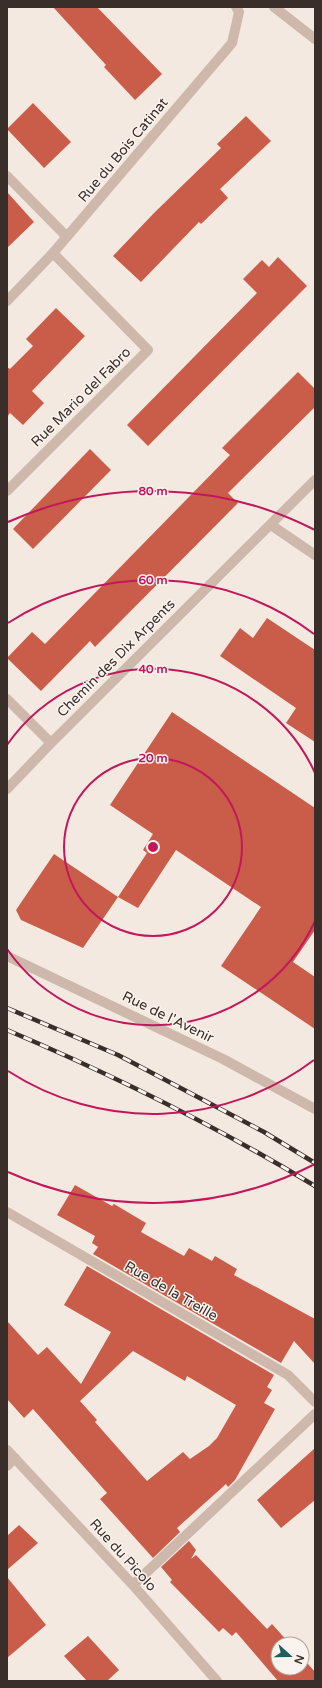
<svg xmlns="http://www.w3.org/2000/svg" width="322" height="1688" viewBox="0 0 322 1688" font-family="'Varela Round',sans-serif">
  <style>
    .building { fill: #c95d49; fill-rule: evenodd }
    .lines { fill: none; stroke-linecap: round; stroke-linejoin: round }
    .minor { stroke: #cdb8ab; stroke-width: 10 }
    .tertiary { stroke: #cdb8ab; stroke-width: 10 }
    .rail-casing { stroke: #3a2e2a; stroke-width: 4.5 }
    .rail { stroke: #fbf3ed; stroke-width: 3; stroke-dasharray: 9; stroke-linecap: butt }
    .ring { fill: none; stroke: #c2185b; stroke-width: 2 }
    .labels { text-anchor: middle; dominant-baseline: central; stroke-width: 3; stroke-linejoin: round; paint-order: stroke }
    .street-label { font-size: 14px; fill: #3a2e2a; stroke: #fbf3ed }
    .centre { fill: #c2185b; stroke: #fbf3ed; stroke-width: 2 }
    .ring-label { font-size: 12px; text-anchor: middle; font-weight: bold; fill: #c2185b; stroke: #fbf3ed; stroke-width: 3; stroke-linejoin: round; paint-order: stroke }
  </style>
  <rect width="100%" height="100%" fill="#f4e9e0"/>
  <!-- building -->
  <path class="building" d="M 53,7 L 97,7 L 162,74 L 135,100 L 104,67 L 106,65 Z
    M 33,103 L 71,142 L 44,168 L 7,129 Z
    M 246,116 L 271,141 L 220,189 L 228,198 L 201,224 L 199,222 L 141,282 L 113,256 L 154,213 L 221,148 L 217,144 Z
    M 7,192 L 34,222 L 7,248 Z
    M 278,257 L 307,286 L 148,446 L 127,425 L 257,293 L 243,279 L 262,260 L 269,267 Z
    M 56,308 L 85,336 L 32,391 L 44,403 L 23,425 L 10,413 L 7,417 L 7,367 L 10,369 L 33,346 L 26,339 Z
    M 298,372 L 315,389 L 315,407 L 228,493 L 238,503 L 95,647 L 90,641 L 41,691 L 7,658 L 32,632 L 45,644 L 230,455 L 222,448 Z
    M 90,449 L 111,470 L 33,549 L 13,529 Z
    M 267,618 L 315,650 L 315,742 L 286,723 L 296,708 L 220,656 L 240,628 L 253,638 Z
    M 172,712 L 315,808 L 315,930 L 293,962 L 315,977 L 315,1029 L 221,966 L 261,907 L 176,850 L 138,908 L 118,897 L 147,853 L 143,850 L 153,834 L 110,805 Z
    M 54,854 L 118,897 L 83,948 L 21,920 L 16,910 Z
    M 75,1185 L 112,1206 L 114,1204 L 146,1223 L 141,1232 L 184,1256 L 189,1248 L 212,1261 L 215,1256 L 237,1269 L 234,1275 L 315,1319 L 315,1364 L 294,1341 L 281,1363 L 93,1254 L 98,1247 L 92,1243 L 95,1236 L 57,1215 Z
    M 87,1266 L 274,1375 L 267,1387 L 272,1390 L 264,1403 L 275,1409 L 235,1480 L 228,1487 L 226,1484 L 177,1528 L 180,1532 L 153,1558 L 100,1499 L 107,1493 L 33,1409 L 24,1418 L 7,1399 L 7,1321 L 38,1355 L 47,1347 L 81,1384 L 111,1332 L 64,1305 ZM 133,1351 L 185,1381 L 187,1376 L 236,1405 L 217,1438 L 209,1446 L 190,1459 L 183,1452 L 147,1481 L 95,1422 L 97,1420 L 80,1401 Z
    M 315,1448 L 315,1500 L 281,1528 L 257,1500 Z
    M 19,1525 L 38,1543 L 7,1570 L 7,1536 Z
    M 189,1541 L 196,1550 L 191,1559 L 196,1555 L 267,1629 L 272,1624 L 290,1644 L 278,1644 L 278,1668 L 302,1668 L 302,1657 L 315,1672 L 315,1681 L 278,1681 L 236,1632 L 232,1636 L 223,1628 L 219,1632 L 170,1582 L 172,1580 L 161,1567 Z
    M 7,1577 L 46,1625 L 7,1658 Z
    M 88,1636 L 119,1670 L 107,1681 L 87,1681 L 64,1656 Z"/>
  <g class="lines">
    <!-- minor -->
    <path class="minor" d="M 7,176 L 67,237
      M 7,301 L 53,253 L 232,43 L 239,12 L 236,7
      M 7,491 L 148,350 L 53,253
      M 271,525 L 315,555
      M 7,699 L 51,743
      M 7,789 L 51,743 L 315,480
      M 7,956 L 223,1059 L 315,1109
      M 7,1212 L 288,1375 L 315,1402
      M 7,1450 L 133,1585 L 217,1681
      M 7,1466 L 15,1458
      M 133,1585 L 315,1414"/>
    <!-- tertiary -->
    <path class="tertiary" d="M 274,7 L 315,39"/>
    <!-- rail casing -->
    <g class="rail-casing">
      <path id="rail" d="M 7,1008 L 118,1055 L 264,1132 L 315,1163
        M 7,1030 C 113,1075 216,1126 315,1186"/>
    </g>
    <!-- rail -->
    <use href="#rail" class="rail"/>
  </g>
  <!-- distance rings -->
  <g class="ring">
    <circle cx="153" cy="847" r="89"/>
    <path d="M315 921A178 178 0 0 1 7 949M7 745A178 178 0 0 1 315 773"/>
    <path d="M314 1060A267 267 0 0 1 8 1071M8 623A267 267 0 0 1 314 634"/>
    <path d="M315 1164A356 356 0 0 1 8 1172M8 522A356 356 0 0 1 315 530"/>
  </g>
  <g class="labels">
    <!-- street labels -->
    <g class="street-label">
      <text transform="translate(123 150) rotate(-50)">Rue du Bois Catinat</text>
      <text transform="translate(81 397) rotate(-45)">Rue Mario del Fabro</text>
      <text transform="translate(116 658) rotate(-45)">Chemin des Dix Arpents</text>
      <text transform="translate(168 1017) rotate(26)">Rue de l'Avenir</text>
      <text transform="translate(171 1291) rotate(30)">Rue de la Treille</text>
      <text transform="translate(123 1555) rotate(48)">Rue du Picolo</text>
    </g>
  </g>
  <circle cx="153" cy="847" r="6" class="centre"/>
  <g class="ring-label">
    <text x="153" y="495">80 m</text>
    <text x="153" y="584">60 m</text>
    <text x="153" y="673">40 m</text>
    <text x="153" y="762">20 m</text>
  </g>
  <!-- border -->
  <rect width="322" height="1688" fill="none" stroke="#3a2e2a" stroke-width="16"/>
  <!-- north arrow -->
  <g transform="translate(290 1656) rotate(111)"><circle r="19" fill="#fbf3ed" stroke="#aea49f"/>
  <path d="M0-3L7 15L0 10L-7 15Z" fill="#1e5e5d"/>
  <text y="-6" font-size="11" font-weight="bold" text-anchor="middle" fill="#3a2e2a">N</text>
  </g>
</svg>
